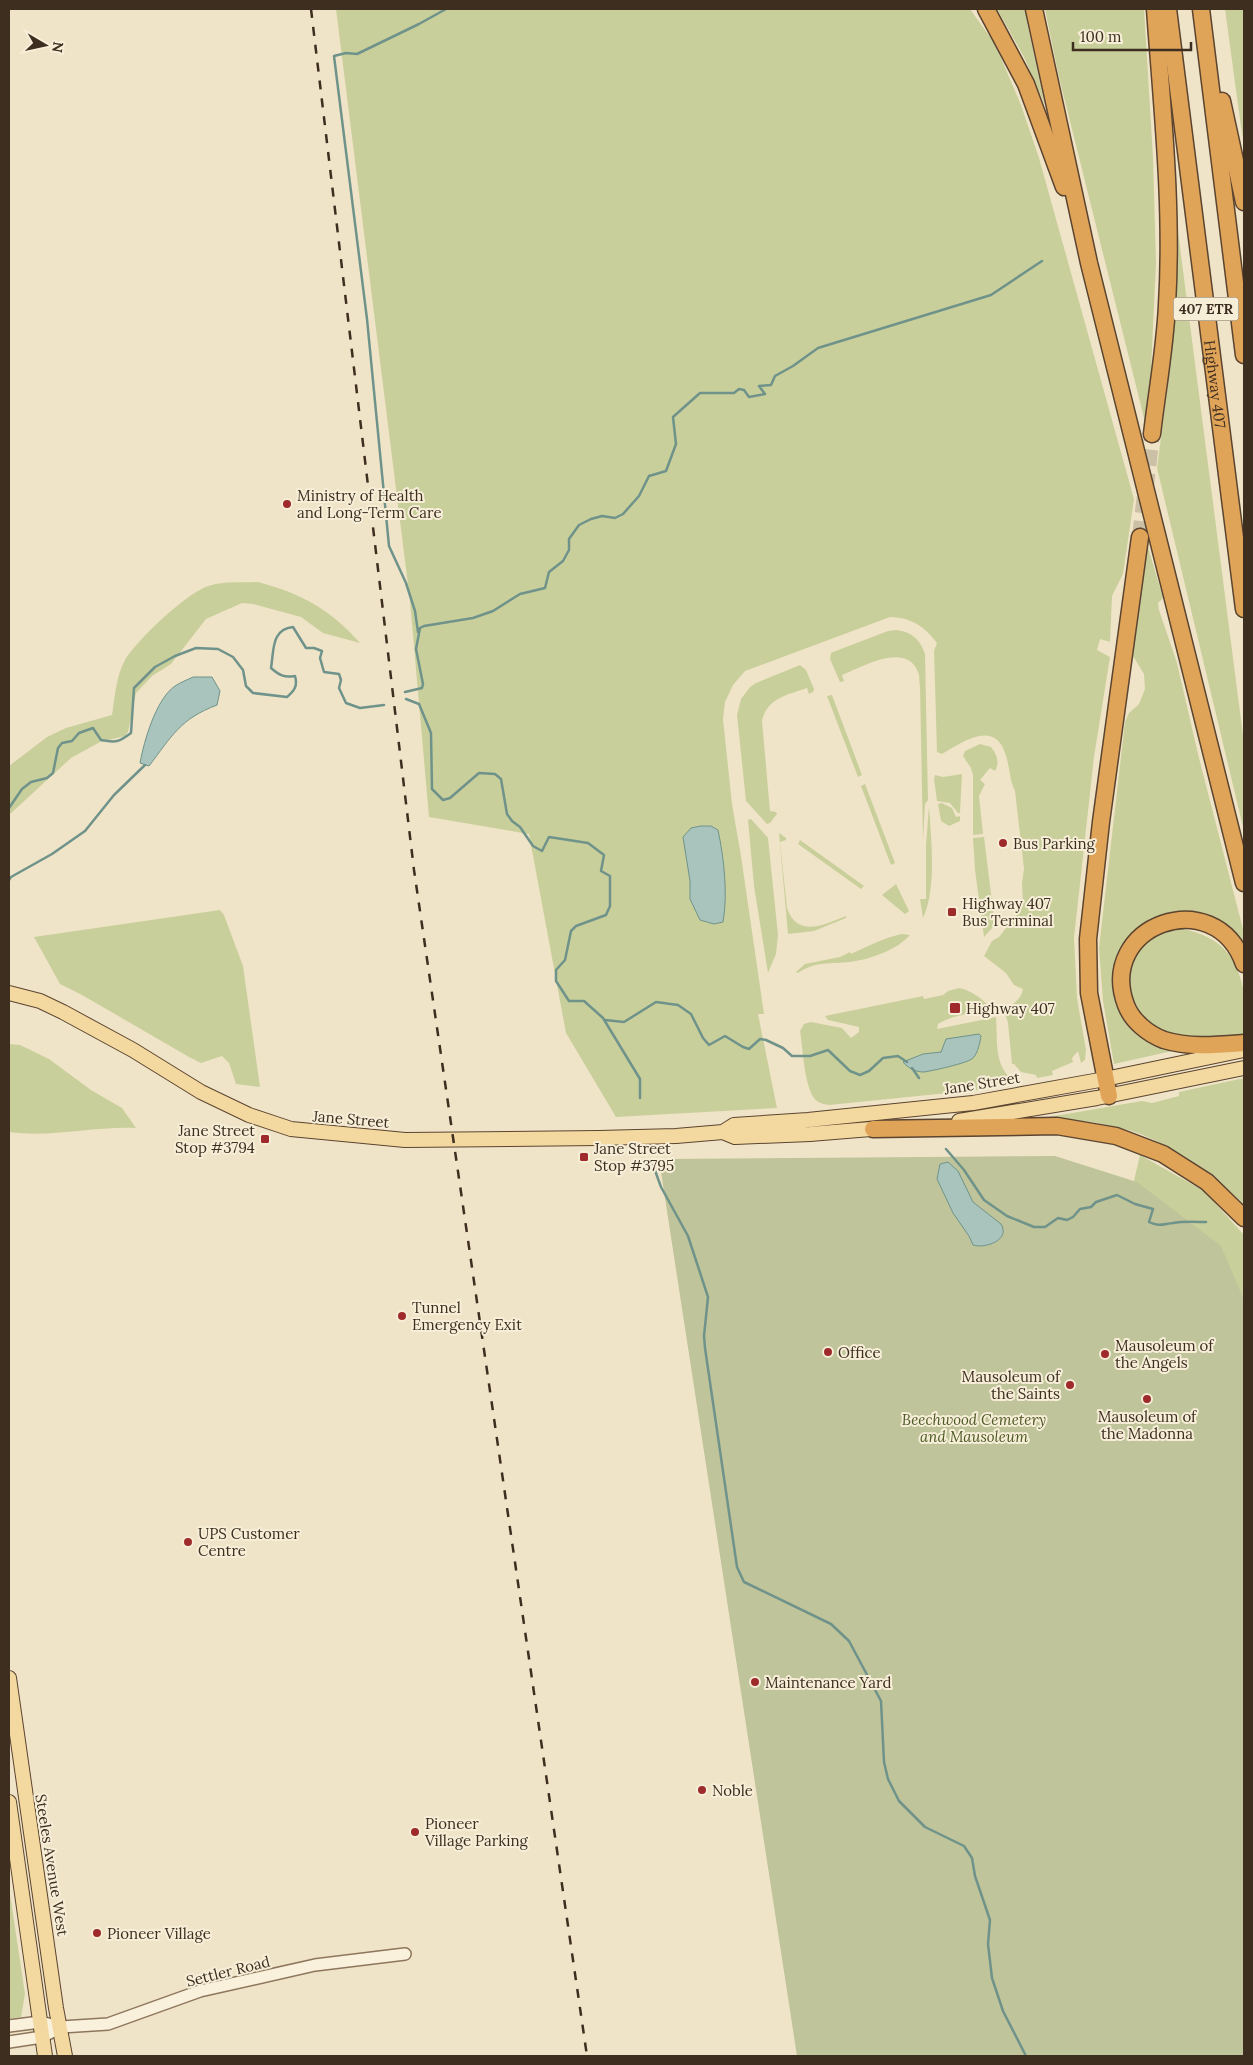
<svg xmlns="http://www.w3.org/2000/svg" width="1253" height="2065" viewBox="0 0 1253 2065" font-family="Lora,serif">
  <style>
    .green { fill: #c9cf9b }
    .cemetery { fill: #bfc49a }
    .water { fill: #a9c4bc; stroke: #6f938a }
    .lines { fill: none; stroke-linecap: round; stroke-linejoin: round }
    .stream { stroke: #6f938a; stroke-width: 2.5 }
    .highway-tunnel { stroke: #ccc0a6; stroke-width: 16; stroke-dasharray: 16 8; stroke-linecap: butt }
    .minor-casing { stroke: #8d765c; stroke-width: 14 }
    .major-casing { stroke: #5b4430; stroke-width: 16 }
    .highway-casing { stroke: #5b4430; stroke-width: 19 }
    .minor { stroke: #faf1dc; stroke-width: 11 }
    .major { stroke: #f3d9a0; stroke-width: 14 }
    .highway { stroke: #e0a458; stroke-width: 16 }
    .rail { stroke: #3d2e20; stroke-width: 2.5; stroke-dasharray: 9 9; stroke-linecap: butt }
    .poi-dot { fill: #9e2a2b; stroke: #f7eed8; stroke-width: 2 }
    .labels { text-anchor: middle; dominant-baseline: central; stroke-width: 4; stroke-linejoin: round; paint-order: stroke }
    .shield { fill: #f7eed8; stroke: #756857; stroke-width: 1 }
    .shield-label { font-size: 14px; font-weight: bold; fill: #3d2e20 }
    .street-label { font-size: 15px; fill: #3d2e20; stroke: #f7eed8 }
    .poi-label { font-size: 15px; fill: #3d2e20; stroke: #f7eed8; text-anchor: start }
    .park-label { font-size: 15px; font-style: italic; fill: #4d5a26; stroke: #f7eed8 }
  </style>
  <rect width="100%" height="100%" fill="#f0e4c8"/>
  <!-- green -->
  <path class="green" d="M 336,9 L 970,9 L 995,44 L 1021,105 L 1039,158 L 1134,499 L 1123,574 L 1112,596 L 1110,642 L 1100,639 L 1097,650 L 1110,657 L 1094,757 L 1074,938 L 1077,998 L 1086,1050 L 1085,1060 L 1081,1063 L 1078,1051 L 1072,1058 L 1073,1062 L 1052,1071 L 1053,1075 L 1037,1078 L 1036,1075 L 1021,1072 L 1014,1064 L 1012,1064 L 1008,1023 L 1004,1009 C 1013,1004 1021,1000 1023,989 L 1014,985 L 1006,973 L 984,956 L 992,941 L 999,937 L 1023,906 L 1022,883 L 1024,869 L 1015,791 C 1009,779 1010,766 1005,753 C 994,719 961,743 942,754 L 937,752 L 934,651 L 937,643 C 924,626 912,618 890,617 L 745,671 L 733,685 L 725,702 L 723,719 L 732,804 L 741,856 L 764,1014 L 758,1014 L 777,1108 L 616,1117 L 566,1033 L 529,834 L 429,817 L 410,601 Z
    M 997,9 L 1025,9 L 1028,27 L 1045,105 L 1024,57 Z
    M 1045,9 L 1144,9 L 1153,157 L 1156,263 L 1151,370 L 1146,426 L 1058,73 Z
    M 1225,9 L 1244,9 L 1244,144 L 1241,127 Z
    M 1176,216 L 1244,743 L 1244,831 L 1157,468 L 1168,385 L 1177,279 Z
    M 1145,537 L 1163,598 L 1158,603 L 1159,610 L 1177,663 L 1198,754 L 1244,933 L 1244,945 L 1236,934 L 1223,925 L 1165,916 L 1147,923 L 1130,937 L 1122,950 L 1118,998 L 1172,1048 L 1172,1051 L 1114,1064 L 1103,1001 L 1099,948 L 1125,722 L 1129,713 L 1139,704 L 1145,689 L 1144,674 L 1133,656 Z
    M 258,582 C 301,593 331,610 360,643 L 323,633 L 301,617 L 253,604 L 242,603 L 206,619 L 171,664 L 152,676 L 136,693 L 128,732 L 125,736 L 100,742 L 71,758 L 9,815 L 9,766 L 47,737 L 66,728 L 112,715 C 115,697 116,676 125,660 C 137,640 190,589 212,585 C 226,581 244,583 258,582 Z
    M 896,630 C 912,632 920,639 925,654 L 928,800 L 925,804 L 923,841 L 920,687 C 919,682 920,676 918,672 C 906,641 862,667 842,675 L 844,681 L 840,682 L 830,659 L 831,653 L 833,652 L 888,631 Z
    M 800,665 L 806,670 L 814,689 L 813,692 L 809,694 L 807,688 C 787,695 767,698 762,721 L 770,811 L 776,812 L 777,814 L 770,823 L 767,824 L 746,801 L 737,715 L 741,699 L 750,687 L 756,683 Z
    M 832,695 L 862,775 L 858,777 L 827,696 Z
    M 980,744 L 991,747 C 997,755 1000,762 995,771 L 990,768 L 980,780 L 985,784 L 979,796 L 983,834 L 973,835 L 973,775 L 971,768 L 963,756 L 965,751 Z
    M 962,774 L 960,813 L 958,813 L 950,803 L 937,801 L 934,779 L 935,775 L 943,777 Z
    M 865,784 L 895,863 L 891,865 L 861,786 Z
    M 942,803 L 952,808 L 956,817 L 960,816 L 960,821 L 949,826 L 941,821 L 938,804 Z
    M 929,806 C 931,839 937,888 923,918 L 920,899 L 926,899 L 926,846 Z
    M 751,819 L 768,838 L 778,935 L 776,954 L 768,973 L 754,886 L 748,820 Z
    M 779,833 L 786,838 L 786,840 L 780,842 L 787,908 C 798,939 825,924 846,916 L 846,918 L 814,931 L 788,934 Z
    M 984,837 L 994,918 L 993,927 L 984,937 L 975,870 L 973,838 Z
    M 800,840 L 864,886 L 861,889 L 798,844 Z
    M 896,884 L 909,911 L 905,914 L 882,895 Z
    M 220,910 L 224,915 L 243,966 L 260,1087 L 236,1084 L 229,1063 L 222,1056 L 201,1063 L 189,1057 L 82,995 L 60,984 L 34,937 Z
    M 1183,929 C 1220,937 1236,954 1244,992 C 1247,1005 1244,1021 1244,1035 C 1224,1037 1187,1042 1168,1034 C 1131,1019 1115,970 1147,941 C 1157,932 1171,931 1183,929 Z
    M 902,934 L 910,935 C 897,950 871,959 850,962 C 831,964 815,961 798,973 L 796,972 L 805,964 L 840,957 L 850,952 L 851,954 C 866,947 883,938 902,934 Z
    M 959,988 C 972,990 989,1003 995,1015 C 979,1010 952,1015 938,1024 L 937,1029 L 996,1017 C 998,1042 993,1066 1015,1082 L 978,1090 L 829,1105 C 823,1104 818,1103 814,1098 C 804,1084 803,1048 800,1031 L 804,1024 L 811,1022 L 842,1028 L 851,1038 L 859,1032 L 859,1027 L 828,1020 L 825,1016 L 923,996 L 924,999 L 943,995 L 948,991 Z
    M 9,1044 L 20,1045 L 49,1059 L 91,1090 L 122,1108 L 136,1128 C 94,1126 51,1138 9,1132 Z
    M 1244,1078 L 1244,1204 C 1214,1176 1182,1151 1143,1135 C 1129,1129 1113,1127 1098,1123 C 1082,1119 1064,1124 1049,1117 L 1142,1101 L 1152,1103 L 1179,1096 L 1179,1092 Z
    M 1140,1155 L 1204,1191 L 1244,1235 L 1244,1367 L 1133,1185 Z
    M 9,1887 L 25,1994 L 21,2017 L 9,2019 Z"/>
  <!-- cemetery -->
  <path class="cemetery" d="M 1055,1156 L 1137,1182 L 1221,1246 L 1244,1300 L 1244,2056 L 797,2056 L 659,1159 Z"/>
  <!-- water -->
  <path class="water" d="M 193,677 L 212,677 L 220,691 L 217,705 C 180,719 172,736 149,766 L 140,763 C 144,741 156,699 175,686 C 181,682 187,680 193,677 Z
    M 701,826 L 711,826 L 718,830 C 724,858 728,894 723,922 L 714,924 L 700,920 L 690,899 L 690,881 L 683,837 L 691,828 Z
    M 979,1034 L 981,1036 C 980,1042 978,1053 973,1058 C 969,1063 931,1071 924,1072 C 915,1072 908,1068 903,1062 L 923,1054 L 941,1052 L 946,1039 Z
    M 948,1162 L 958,1171 L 973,1202 L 1001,1224 C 1011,1240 985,1249 973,1245 L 969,1236 L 953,1213 L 937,1179 L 940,1164 Z"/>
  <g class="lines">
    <!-- stream -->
    <path class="stream" d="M 418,632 L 415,611 L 406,583 L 389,546 L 367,319 L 334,56 L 346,53 L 357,54 L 419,24 L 446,9
      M 405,692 L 422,688 L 423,684 L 416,649 L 420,628 L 424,626 L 473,618 L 493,611 L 520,594 L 545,588 L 549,572 L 563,561 L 569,550 L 569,539 L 579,525 L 591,519 L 602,516 L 615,518 L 623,514 L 639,496 L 649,476 L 666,471 L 676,444 L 673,417 L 700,393 L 734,393 L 739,389 L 744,390 L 749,397 L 765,394 L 759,386 L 771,385 L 775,376 L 793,366 L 818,348 L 991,295 L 1042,261
      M 406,699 L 419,704 L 431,733 L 432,789 L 443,800 L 450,798 L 479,773 L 495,774 L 501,779 L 507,814 L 512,821 L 520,827 L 533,846 L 542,851 L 549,837 L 588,843 L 604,855 L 601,871 L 610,876 L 610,906 L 606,915 L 576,926 L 571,931 L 565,960 L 556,970 L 556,981 L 569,1001 L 584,1001 L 603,1018 L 640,1079 L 640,1098
      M 9,808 L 22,789 L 31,782 L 47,778 L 53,773 L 58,748 L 62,743 L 72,741 L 79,733 L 93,728 L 101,740 C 116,743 119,742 131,733 L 134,688 L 155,667 L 175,656 L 196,648 L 218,649 L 233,657 L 243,670 L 246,686 L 253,693 L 287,697 C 294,691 298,686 295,676 C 284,678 279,675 271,668 C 274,651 271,629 293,627 L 306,648 L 314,648 L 322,651 L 320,658 L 324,672 L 339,674 L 341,680 L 339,688 L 346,703 L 360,708 L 384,705
      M 9,880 L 11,877 L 52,854 L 85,831 L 114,795 L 145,765
      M 605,1020 L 624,1022 L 656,1002 L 678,1005 L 691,1014 L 703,1038 L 709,1045 L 725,1036 L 743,1047 L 749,1049 L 760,1039 L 766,1040 L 783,1048 L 792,1056 L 810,1056 L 828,1050 L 850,1071 L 860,1075 L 869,1071 L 883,1058 L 898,1056 L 907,1062
      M 912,1068 L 919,1078
      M 946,1149 L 964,1170 L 984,1200 L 1007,1216 L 1034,1227 L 1045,1227 L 1058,1218 L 1067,1220 L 1073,1217 L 1080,1209 L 1091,1207 L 1096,1202 L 1117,1195 L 1135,1204 L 1153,1209 L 1149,1222 C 1159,1227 1163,1224 1173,1223 C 1183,1221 1196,1222 1206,1222
      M 653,1165 L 661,1187 L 688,1236 L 708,1297 L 704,1336 L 705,1348 L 737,1567 L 744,1582 L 831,1624 L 849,1641 L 881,1701 L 884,1762 L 888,1779 L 899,1801 L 925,1827 L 964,1846 L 972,1858 L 975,1876 L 990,1920 L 988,1944 L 992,1978 L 1003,2011 L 1026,2056"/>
    <!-- highway-tunnel -->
    <path class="highway-tunnel" d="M 1140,537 L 1152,434"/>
    <!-- minor casing -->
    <g class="minor-casing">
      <path id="minor" d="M 9,2026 L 40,2022 L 61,2027 L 108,2024 L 200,1991 L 315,1965 L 405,1954
        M 9,2042 L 42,2037 L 61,2027"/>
    </g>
    <!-- major casing -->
    <g class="major-casing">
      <path id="major" d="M 9,993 L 40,1001 L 63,1012 L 133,1050 L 201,1092 L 249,1115 L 291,1129 L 405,1140 L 599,1138 L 676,1136 L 723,1132 L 734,1125 L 808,1120 L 973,1103 L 1105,1079 L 1244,1050
        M 959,1121 L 1097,1098 L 1244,1068
        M 723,1132 L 735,1137 L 810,1134 L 883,1128
        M 9,1678 L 56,2008 L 65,2056
        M 9,1802 L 45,2056"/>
    </g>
    <!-- highway casing -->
    <g class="highway-casing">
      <g id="highway">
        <path d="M 986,9 L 1026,84 L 1064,187"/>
        <path d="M 1034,9 L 1089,263 L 1244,883"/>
        <path id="s1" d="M 1168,9 L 1244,609"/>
        <path d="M 1201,9 L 1244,355"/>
        <path d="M 1222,101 L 1244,202"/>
        <path d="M 1152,434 C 1157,391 1165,348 1167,305 C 1173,207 1162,107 1155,9"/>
        <path d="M 1244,964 C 1215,882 1096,925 1126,1005 C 1132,1021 1148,1034 1164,1040 C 1190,1048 1218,1045 1244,1043"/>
        <path d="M 1109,1096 L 1089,993 L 1088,939 L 1101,822 L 1140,537"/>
        <path d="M 873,1129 L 1057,1126 L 1116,1136 L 1163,1154 L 1207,1182 L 1244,1218"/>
      </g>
    </g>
    <!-- minor -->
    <use href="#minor" class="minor"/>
    <!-- major -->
    <use href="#major" class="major"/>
    <!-- highway -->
    <use href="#highway" class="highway"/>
    <!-- rail -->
    <path class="rail" d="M 311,9 L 414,870 L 587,2056"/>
  </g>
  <!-- markers -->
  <g class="poi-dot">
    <circle cx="287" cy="504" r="5"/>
    <circle cx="1003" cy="843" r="5"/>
    <rect x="947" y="907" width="10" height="10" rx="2.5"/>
    <rect x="949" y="1002" width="12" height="12" rx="2.5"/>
    <rect x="260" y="1134" width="10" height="10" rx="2.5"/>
    <rect x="579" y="1152" width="10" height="10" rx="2.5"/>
    <circle cx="402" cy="1316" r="5"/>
    <circle cx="828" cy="1352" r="5"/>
    <circle cx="1105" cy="1354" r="5"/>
    <circle cx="1070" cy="1385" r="5"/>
    <circle cx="1147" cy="1399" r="5"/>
    <circle cx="188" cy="1542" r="5"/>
    <circle cx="755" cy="1682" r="5"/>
    <circle cx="702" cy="1790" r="5"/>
    <circle cx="415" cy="1832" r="5"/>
    <circle cx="97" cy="1933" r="5"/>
  </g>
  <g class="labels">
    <!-- shield labels -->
    <rect class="shield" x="1173.5" y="297.5" width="65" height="23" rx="4"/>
    <g class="shield-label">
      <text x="1206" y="309">407 ETR</text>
    </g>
    <!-- street labels -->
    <g class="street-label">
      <text stroke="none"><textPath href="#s1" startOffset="378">Highway 407</textPath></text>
      <text transform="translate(982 1083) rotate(-9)">Jane Street</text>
      <text transform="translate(351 1119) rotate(5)">Jane Street</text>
      <text transform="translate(52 1865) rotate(81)">Steeles Avenue West</text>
      <text transform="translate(228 1971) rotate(-14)">Settler Road</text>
    </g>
    <!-- poi labels -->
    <g class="poi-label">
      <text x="297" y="495">Ministry of Health<tspan x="297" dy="17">and Long-Term Care</tspan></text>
      <text x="1013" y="843">Bus Parking</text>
      <text x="962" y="903">Highway 407<tspan x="962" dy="17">Bus Terminal</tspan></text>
      <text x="966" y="1008">Highway 407</text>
      <text x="255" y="1130" text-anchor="end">Jane Street<tspan x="255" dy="17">Stop #3794</tspan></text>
      <text x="594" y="1148">Jane Street<tspan x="594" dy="17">Stop #3795</tspan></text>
      <text x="412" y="1307">Tunnel<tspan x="412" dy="17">Emergency Exit</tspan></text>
      <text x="1115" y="1345">Mausoleum of<tspan x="1115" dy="17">the Angels</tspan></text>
      <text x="838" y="1352">Office</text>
      <text x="1060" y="1376" text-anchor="end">Mausoleum of<tspan x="1060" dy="17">the Saints</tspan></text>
      <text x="1147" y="1416" text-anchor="middle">Mausoleum of<tspan x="1147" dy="17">the Madonna</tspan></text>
      <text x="198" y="1533">UPS Customer<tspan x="198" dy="17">Centre</tspan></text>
      <text x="765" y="1682">Maintenance Yard</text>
      <text x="712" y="1790">Noble</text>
      <text x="425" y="1823">Pioneer<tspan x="425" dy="17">Village Parking</tspan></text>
      <text x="107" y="1933">Pioneer Village</text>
    </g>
    <!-- park labels -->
    <g class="park-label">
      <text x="974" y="1419">Beechwood Cemetery<tspan x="974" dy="17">and Mausoleum</tspan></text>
    </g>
  </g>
  <!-- border -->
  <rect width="1253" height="2065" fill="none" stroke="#3d2e20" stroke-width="20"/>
  <!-- north arrow -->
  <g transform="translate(45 45) rotate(99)" stroke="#f7eed8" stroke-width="4" paint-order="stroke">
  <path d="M0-4L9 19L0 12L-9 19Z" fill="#3d2e20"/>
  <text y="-8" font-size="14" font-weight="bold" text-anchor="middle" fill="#3d2e20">N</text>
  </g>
  <!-- scale -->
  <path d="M1073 42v8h118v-8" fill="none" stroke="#3d2e20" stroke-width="2.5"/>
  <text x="1080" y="42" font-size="15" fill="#3d2e20" stroke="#f7eed8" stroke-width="4" paint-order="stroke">100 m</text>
</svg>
